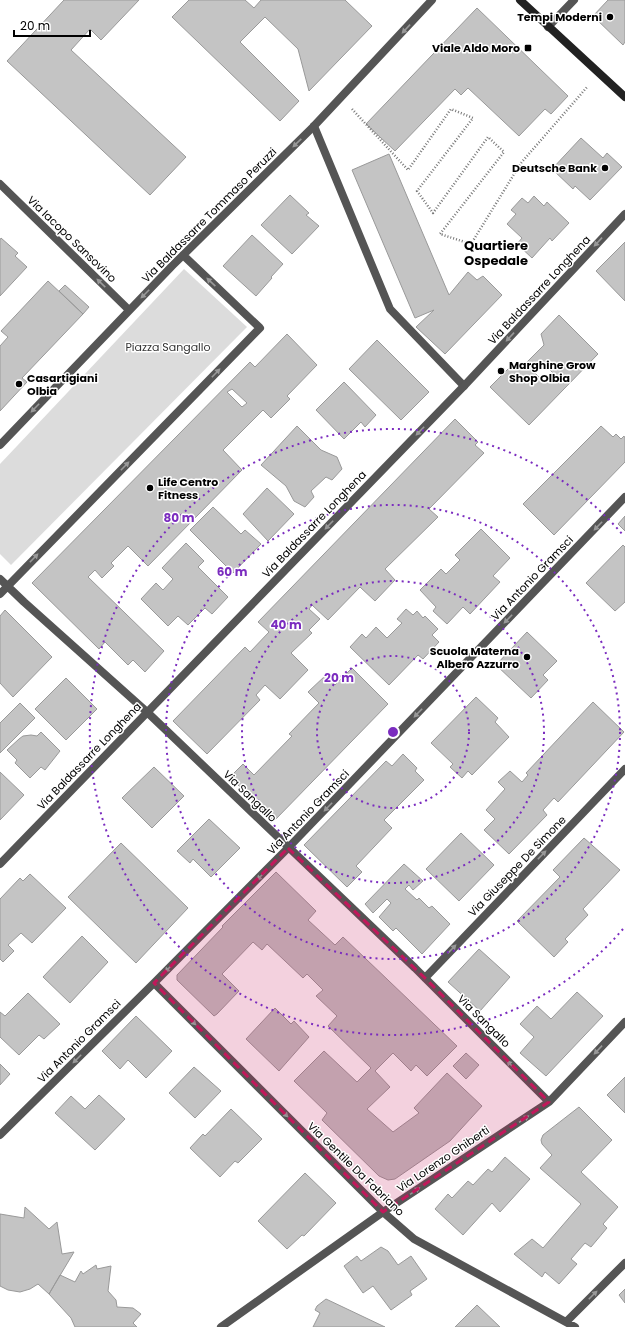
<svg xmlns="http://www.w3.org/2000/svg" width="625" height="1327" viewBox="0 0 625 1327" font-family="Poppins,sans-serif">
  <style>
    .green { fill: #dcdcdc }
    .building { fill: #c4c4c4; stroke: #999; fill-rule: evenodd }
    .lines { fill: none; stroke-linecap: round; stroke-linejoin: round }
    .path { stroke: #777; stroke-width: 2.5; stroke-dasharray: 1 2; stroke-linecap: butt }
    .lane { stroke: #555; stroke-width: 8 }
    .street { stroke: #555; stroke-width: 8 }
    .secondary { stroke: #222; stroke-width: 8 }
    .oneway { fill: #999 }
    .marked { fill: #c2185b; fill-opacity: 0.2; stroke: #c2185b; stroke-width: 3; stroke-dasharray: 8 5; stroke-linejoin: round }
    .ring { fill: none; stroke: #7b2cbf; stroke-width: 2; stroke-dasharray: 2 4 }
    .poi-dot { fill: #000; stroke: #fff; stroke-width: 1.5 }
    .labels { text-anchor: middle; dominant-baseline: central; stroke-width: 3; stroke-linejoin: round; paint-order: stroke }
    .poi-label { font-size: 11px; font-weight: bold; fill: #000; stroke: #fff; text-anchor: end }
    .street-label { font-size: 11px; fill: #000; stroke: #fff }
    .park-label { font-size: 11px; fill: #333; stroke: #fff }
    .quarter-label { font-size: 13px; font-weight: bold; fill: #000; stroke: #fff }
    .centre { fill: #7b2cbf; stroke: #fff; stroke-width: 2 }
    .ring-label { font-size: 12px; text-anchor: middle; font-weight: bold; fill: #7b2cbf; stroke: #fff; stroke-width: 3; stroke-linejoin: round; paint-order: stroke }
  </style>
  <rect width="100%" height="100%" fill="#fff"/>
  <!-- green -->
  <path class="green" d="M 184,269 L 247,327 L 11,565 L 0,554 L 0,464 Z"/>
  <!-- building -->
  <path class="building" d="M 64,0 L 139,0 L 101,40 L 90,29 L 71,50 L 186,157 L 150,195 L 7,61 Z
    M 189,0 L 245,0 L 254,8 L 261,0 L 345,0 L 372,26 L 309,91 L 298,49 L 265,17 L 240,42 L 299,101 L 280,121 L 172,17 Z
    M 608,0 L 625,0 L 625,42 L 623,45 L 593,16 Z
    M 477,8 L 568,96 L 551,114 L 545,109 L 519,136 L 468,88 L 461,95 L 455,89 L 395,151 L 366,124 Z
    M 581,138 L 603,158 L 607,153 L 622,167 L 590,200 L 575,186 L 573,189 L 552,169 Z
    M 389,154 L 449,295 L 468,272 L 477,280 L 483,276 L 502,295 L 445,354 L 416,327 L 434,310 L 415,318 L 352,170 Z
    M 290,195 L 309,213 L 306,215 L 319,226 L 292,254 L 261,225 Z
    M 534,196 L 544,206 L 547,202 L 569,223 L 552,241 L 550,238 L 532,258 L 517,244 L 522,238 L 507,224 L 516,214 L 511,210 L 522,198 L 528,203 Z
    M 252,235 L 283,264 L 271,277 L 272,278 L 256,296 L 223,266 Z
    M 1,238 L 18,253 L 15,256 L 27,267 L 0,296 L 0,240 Z
    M 625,242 L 625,301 L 596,271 Z
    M 48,281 L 83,314 L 22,378 L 27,382 L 0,411 L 0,346 L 8,337 L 1,331 Z
    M 65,285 L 89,307 L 83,314 L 59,291 Z
    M 559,315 L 598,354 L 529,425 L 490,387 L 509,368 L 519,370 L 544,345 L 541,334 ZM 542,362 L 554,374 L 545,383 L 533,371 Z
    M 287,334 L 317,365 L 287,396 L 290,399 L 271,418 L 263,410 L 223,450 L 242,470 L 148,566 L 128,546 L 111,563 L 114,566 L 102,578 L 95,570 L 88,577 L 164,651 L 145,672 L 133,660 L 128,665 L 105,642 L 99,649 L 32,583 L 250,362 L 255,367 ZM 232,389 L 247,403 L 242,407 L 227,392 Z
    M 377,340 L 429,392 L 401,420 L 349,369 Z
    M 344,382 L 376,415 L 365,427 L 361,422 L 344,439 L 316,410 Z
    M 455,419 L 478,442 L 475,445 L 484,453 L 429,509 L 438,517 L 385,569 L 395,580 L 375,601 L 360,587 L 328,620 L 312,605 L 309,609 L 320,619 L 309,630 L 312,633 L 291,653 L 308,670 L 280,699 L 265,685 L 256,695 L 260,700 L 207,754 L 173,721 L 245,647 L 250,652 L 269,632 L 258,622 Z
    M 297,426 L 321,450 L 337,457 L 342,469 L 332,480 L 326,477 L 311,491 L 314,497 L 305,507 L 294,501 L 286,486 L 261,465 Z
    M 601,426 L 613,437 L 616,434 L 621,439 L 624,436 L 625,438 L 625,462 L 554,535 L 523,504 Z
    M 267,488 L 294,514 L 268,541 L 243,514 Z
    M 213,507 L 241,534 L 245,530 L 261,544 L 233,573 L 190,530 Z
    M 625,516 L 625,531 L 618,524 Z
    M 481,529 L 510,558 L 493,576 L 500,582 L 470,614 L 463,607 L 447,624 L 433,611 L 436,607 L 420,590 L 441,569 L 446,574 L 460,560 L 455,555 Z
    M 186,543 L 204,561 L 198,567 L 228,597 L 212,614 L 205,608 L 188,625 L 178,616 L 168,626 L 141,599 L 156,583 L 163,590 L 173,579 L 162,568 Z
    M 623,545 L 625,547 L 625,602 L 615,611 L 586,583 Z
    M 406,609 L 413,615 L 417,611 L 423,618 L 425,616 L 438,629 L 432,635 L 439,642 L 423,659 L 418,655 L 389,685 L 350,647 L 362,634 L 366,638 L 376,627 L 387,638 L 402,623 L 397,619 Z
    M 5,610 L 52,657 L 13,697 L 0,683 L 0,616 Z
    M 527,632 L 557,661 L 543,675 L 548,680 L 531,698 L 496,665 Z
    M 352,668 L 388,704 L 274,821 L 230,777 L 243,764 L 254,775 L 292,736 L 289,734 L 319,703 L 308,692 L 326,675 L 335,685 Z
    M 66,678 L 97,709 L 66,740 L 35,709 Z
    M 476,697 L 498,718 L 495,722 L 509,737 L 472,775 L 468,771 L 462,778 L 450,767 L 453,764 L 431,743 Z
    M 593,702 L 624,732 L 558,802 L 554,798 L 543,810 L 547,815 L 509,854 L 484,830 L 495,819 L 486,810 L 505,789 L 498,782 L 510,771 L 522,782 L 528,775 L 526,773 Z
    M 20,703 L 35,718 L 0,753 L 0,723 Z
    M 41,732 L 60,751 L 45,770 L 41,767 L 30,778 L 15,763 L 17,760 L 7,750 L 19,739 L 23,736 L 31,735 L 37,736 Z
    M 403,754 L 417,768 L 415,771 L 424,780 L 384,820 L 392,828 L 356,866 L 362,872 L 347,887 L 304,845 L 386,761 L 392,766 Z
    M 154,767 L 184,796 L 152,828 L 122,798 Z
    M 0,772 L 24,795 L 0,820 Z
    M 209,819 L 240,848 L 211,877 L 193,859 L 190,863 L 177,851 Z
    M 461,833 L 494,865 L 459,901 L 426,869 Z
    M 584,838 L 620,870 L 583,909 L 588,915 L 565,939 L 568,942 L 554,957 L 517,921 L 560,877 L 553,870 Z
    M 121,843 L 188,908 L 136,963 L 68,897 Z
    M 404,864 L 423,881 L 413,890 L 409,885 L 405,889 L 417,900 L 419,898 L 429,908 L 432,906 L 450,924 L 422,954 L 396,928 L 393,931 L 379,917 L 391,903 L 387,899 L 373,913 L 365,904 Z
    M 276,872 L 316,911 L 308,920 L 335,945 L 343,937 L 457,1046 L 427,1076 L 416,1065 L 411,1071 L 393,1053 L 375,1071 L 390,1087 L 367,1109 L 393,1132 L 419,1113 L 414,1108 L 447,1073 L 482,1106 L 450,1141 L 395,1179 L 388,1180 L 379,1176 L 322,1120 L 327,1113 L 294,1081 L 324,1051 L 357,1082 L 371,1068 L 328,1026 L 337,1016 L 316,996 L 323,990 L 307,974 L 303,978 L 267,944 L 262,950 L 253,942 L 222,974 L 239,991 L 217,1014 L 214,1016 L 177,980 L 177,975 L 223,927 L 222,926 Z
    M 30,874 L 66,908 L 32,943 L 21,933 L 8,945 L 14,951 L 3,962 L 0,959 L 0,899 L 20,878 L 23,881 Z
    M 82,936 L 108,962 L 70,1003 L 43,977 Z
    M 479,949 L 510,977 L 480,1011 L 448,982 Z
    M 577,992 L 603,1016 L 546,1076 L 520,1053 L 534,1037 L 520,1024 L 537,1006 L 551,1019 Z
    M 28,993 L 60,1024 L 44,1039 L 39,1035 L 19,1055 L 0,1037 L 0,1012 L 5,1016 Z
    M 275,1008 L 291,1024 L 294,1021 L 309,1037 L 279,1071 L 246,1039 Z
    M 136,1016 L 172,1051 L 146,1078 L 128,1060 L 120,1069 L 102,1051 Z
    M 466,1053 L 479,1065 L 466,1079 L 453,1066 Z
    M 0,1064 L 10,1074 L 0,1085 Z
    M 194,1067 L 221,1091 L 195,1118 L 169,1093 Z
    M 625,1077 L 625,1113 L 607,1095 Z
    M 99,1095 L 125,1119 L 95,1150 L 55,1113 L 71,1096 L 85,1109 Z
    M 579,1107 L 612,1140 L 581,1172 L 618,1207 L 603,1224 L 607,1228 L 591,1247 L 585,1243 L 571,1259 L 577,1264 L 559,1284 L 545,1272 L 542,1277 L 514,1254 L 532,1239 L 543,1248 L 581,1204 L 540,1168 L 552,1155 L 542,1144 L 541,1140 L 543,1135 Z
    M 231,1109 L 262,1139 L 238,1163 L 235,1161 L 220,1177 L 190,1148 L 203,1134 L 205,1136 Z
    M 505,1157 L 530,1179 L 500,1212 L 492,1203 L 463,1235 L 435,1209 L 448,1194 L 452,1198 L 468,1181 L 473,1185 L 488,1169 L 492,1172 Z
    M 305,1173 L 336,1203 L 304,1236 L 302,1235 L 287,1249 L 258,1221 Z
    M 25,1207 L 49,1229 L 57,1222 L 62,1254 L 74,1252 L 49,1294 L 38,1284 L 30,1289 L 20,1292 L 8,1290 L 0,1286 L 0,1214 L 24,1218 Z
    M 381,1247 L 388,1251 L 398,1265 L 411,1256 L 427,1279 L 410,1291 L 412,1295 L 391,1310 L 373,1286 L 363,1293 L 344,1266 L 357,1256 L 361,1261 Z
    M 96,1265 L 97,1269 L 111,1266 L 108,1291 L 116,1300 L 117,1307 L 133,1308 L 141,1314 L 133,1323 L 137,1327 L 75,1327 L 71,1318 L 49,1294 L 60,1275 L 75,1282 L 81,1271 L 83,1274 Z
    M 625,1289 L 625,1303 L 619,1295 Z
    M 326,1299 L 385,1327 L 313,1327 L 320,1313 L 315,1310 L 317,1306 Z
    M 477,1305 L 500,1327 L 455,1327 Z"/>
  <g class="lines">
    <!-- path -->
    <path class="path" d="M 352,109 L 408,170 L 451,109 L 473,118 L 417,191 L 433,213 L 488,137 L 504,152 L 440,234 L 471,244 L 521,163 L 588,86"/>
    <!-- lane -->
    <path class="lane" d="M 314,126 L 390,309 L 464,386"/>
    <!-- street -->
    <path class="street" d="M 548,27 L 574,0
      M 0,184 L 129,310
      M 0,445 L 172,266 L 314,126 L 432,0
      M 0,579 L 24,602 L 147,712 L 415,968 L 549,1102
      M 0,594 L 260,328 L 183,255
      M 0,864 L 464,386 L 625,214
      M 425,978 L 625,769
      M 154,983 L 383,1212 L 414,1239 L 575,1327
      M 0,1135 L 154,983 L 288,848 L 625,497
      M 566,1322 L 625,1263
      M 221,1327 L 383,1212 L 549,1102 L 625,1022"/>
    <!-- secondary -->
    <path class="secondary" d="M 520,0 L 625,97"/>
  </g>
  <!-- one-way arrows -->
  <defs><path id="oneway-solid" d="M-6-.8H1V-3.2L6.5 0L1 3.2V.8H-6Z"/></defs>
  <g class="oneway">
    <use href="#oneway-solid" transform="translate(406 29) rotate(133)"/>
    <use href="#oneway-solid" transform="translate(297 143) rotate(136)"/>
    <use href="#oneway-solid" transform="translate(598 242) rotate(133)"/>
    <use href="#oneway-solid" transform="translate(211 282) rotate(-137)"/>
    <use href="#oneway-solid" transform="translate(101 283) rotate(-136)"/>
    <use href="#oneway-solid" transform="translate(145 294) rotate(135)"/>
    <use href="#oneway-solid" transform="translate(510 337) rotate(133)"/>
    <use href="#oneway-solid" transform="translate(216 373) rotate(-46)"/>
    <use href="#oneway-solid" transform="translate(35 408) rotate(134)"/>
    <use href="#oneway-solid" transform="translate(420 431) rotate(134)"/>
    <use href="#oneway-solid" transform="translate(125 466) rotate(-46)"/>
    <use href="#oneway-solid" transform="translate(329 525) rotate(134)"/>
    <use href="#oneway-solid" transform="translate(598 526) rotate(134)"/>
    <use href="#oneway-solid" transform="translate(34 558) rotate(-46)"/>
    <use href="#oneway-solid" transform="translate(508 619) rotate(134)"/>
    <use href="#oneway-solid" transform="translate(418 713) rotate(134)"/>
    <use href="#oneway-solid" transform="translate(328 807) rotate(134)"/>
    <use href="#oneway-solid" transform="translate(542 855) rotate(-46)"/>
    <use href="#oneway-solid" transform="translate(261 876) rotate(135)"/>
    <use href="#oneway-solid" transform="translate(452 949) rotate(-46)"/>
    <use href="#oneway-solid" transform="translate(169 968) rotate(135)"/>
    <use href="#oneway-solid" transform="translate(192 1021) rotate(45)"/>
    <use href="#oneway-solid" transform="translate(598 1050) rotate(133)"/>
    <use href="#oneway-solid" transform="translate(77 1059) rotate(135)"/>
    <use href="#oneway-solid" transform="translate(511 1065) rotate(-135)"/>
    <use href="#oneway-solid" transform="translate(284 1113) rotate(45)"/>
    <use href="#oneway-solid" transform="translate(524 1119) rotate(-34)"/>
    <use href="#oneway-solid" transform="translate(415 1191) rotate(-34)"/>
    <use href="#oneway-solid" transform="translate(593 1295) rotate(-45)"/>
  </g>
  <!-- marked area -->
  <path class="marked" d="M 288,848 L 425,978 L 549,1102 L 383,1212 L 154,983 Z"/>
  <!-- distance rings -->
  <g class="ring">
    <circle cx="393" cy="732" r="76"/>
    <circle cx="393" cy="732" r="151"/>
    <circle cx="393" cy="732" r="227"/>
    <path d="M623 929A303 303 0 1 1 623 535"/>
  </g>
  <!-- markers -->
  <g class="poi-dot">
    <circle cx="610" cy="17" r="4"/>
    <rect x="524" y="44" width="8" height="8" rx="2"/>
    <circle cx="605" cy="168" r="4"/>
    <circle cx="501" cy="371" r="4"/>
    <circle cx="19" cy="384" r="4"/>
    <circle cx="150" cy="488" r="4"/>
    <circle cx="527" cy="657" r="4"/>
  </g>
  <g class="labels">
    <!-- poi labels -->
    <g class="poi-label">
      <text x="602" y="17">Tempi Moderni</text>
      <text x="520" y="48">Viale Aldo Moro</text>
      <text x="597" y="168">Deutsche Bank</text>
      <text x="509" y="365" text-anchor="start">Marghine Grow<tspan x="509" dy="13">Shop Olbia</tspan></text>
      <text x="27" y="378" text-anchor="start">Casartigiani<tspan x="27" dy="13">Olbia</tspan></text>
      <text x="158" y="482" text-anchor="start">Life Centro<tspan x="158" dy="13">Fitness</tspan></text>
      <text x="519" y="651">Scuola Materna<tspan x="519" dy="13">Albero Azzurro</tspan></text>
    </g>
    <!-- street labels -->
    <g class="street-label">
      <text transform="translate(209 215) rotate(-45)">Via Baldassarre Tommaso Peruzzi</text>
      <text transform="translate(72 239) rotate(44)">Via Iacopo Sansovino</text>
      <text transform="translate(539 290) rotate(-47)">Via Baldassarre Longhena</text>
      <text transform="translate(314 524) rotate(-46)">Via Baldassarre Longhena</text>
      <text transform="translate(532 578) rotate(-46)">Via Antonio Gramsci</text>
      <text transform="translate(89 756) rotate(-46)">Via Baldassarre Longhena</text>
      <text transform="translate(250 796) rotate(44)">Via Sangallo</text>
      <text transform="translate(308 812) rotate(-46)">Via Antonio Gramsci</text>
      <text transform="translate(517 866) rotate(-46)">Via Giuseppe De Simone</text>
      <text transform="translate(484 1021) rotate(45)">Via Sangallo</text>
      <text transform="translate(79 1041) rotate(-45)">Via Antonio Gramsci</text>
      <text transform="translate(443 1159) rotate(-34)">Via Lorenzo Ghiberti</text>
      <text transform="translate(356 1169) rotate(44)">Via Gentile Da Fabriano</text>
    </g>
    <!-- park labels -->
    <g class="park-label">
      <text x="168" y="347">Piazza Sangallo</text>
    </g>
    <!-- quarter labels -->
    <g class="quarter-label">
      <text x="496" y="245">Quartiere<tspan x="496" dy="15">Ospedale</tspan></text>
    </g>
  </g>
  <circle cx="393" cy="732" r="6" class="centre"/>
  <g class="ring-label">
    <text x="179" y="522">80 m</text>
    <text x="232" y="576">60 m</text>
    <text x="286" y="629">40 m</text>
    <text x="339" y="682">20 m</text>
  </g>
  <!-- scale -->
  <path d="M14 30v6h76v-6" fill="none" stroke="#000000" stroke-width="2"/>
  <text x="20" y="30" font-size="12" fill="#000000" stroke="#ffffff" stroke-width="3" paint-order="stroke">20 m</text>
</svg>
